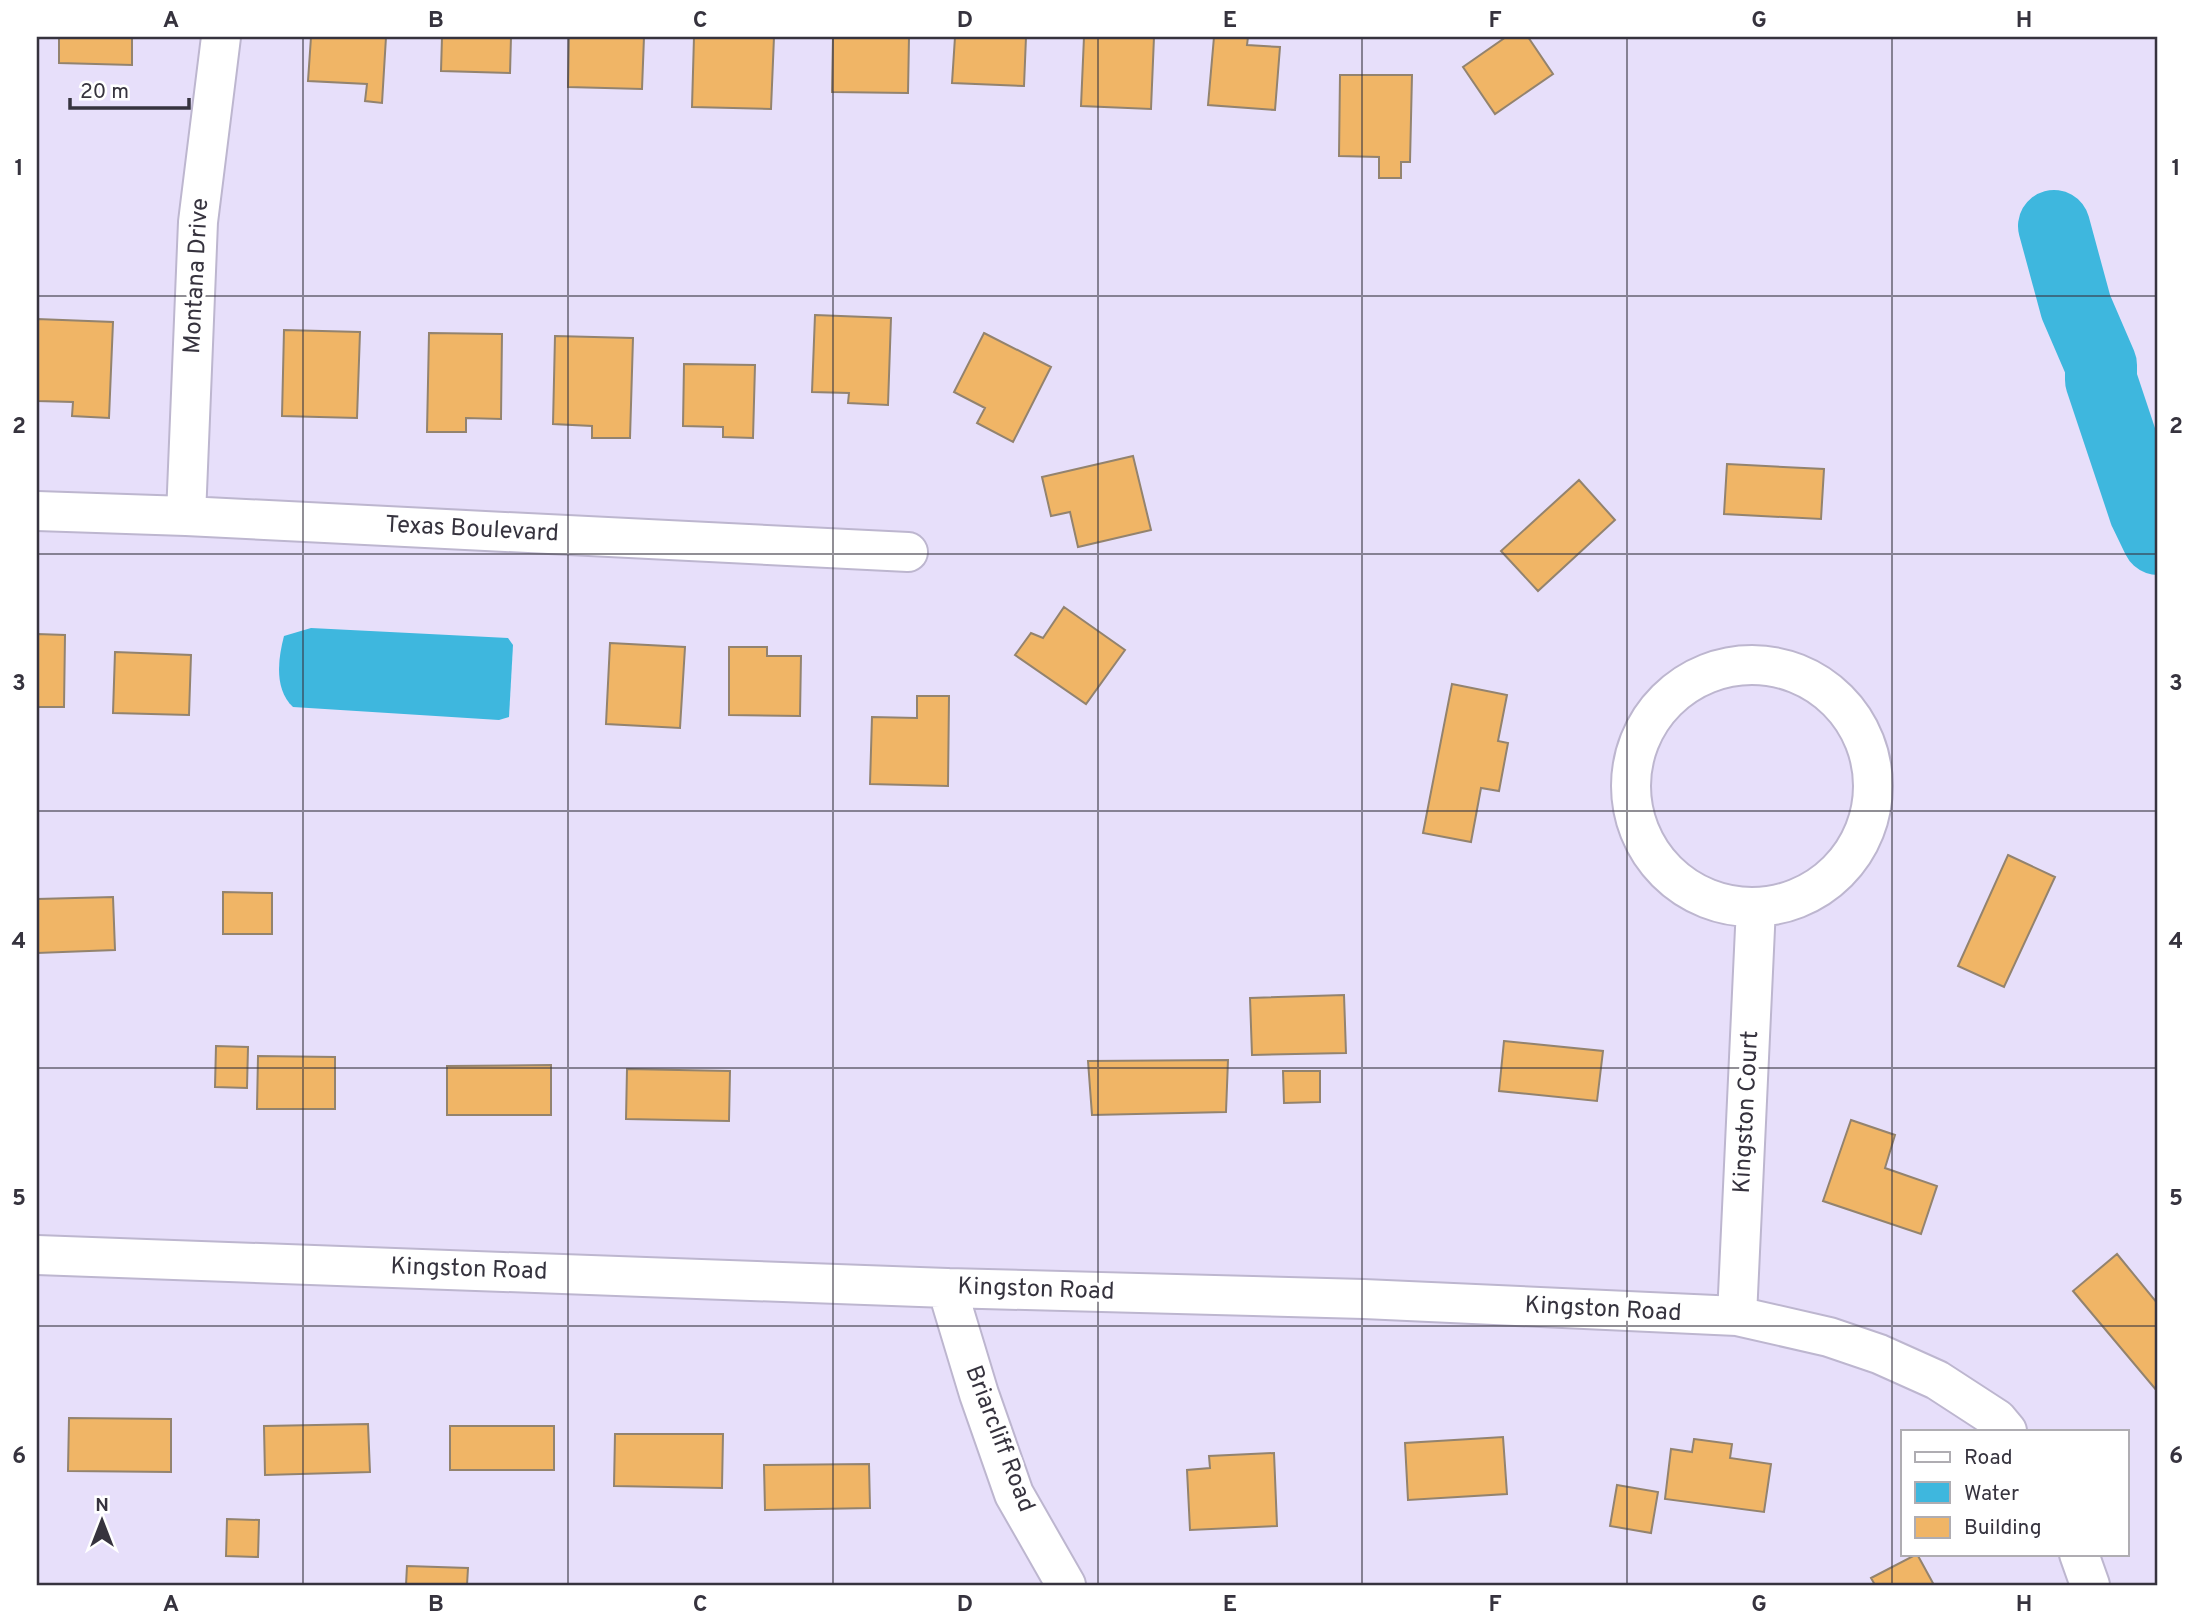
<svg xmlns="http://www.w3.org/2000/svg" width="2195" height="1622" viewBox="0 0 2195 1622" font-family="Overpass,sans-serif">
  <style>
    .water { fill: #3eb7de }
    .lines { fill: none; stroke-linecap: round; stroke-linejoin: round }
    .river { stroke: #3eb7de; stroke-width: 72 }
    .building { fill: #f0b566; stroke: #93836e; stroke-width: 2 }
    .street-casing { stroke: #bdb6cf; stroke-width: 42 }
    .street { stroke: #fff; stroke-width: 38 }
    .grid { fill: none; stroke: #36333e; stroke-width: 2; stroke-opacity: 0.55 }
    .labels { text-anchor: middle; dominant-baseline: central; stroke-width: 7; stroke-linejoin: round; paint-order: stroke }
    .street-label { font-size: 24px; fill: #36333e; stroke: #fff }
    .neatline { fill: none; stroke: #36333e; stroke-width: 2.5 }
    .grid-label { font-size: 23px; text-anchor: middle; font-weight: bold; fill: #36333e }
  </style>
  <rect width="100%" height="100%" fill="#e7dffa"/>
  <!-- water -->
  <path class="water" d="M 311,628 L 508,638 L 513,645 L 509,717 L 499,720 L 293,707 C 274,689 278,659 284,636 Z"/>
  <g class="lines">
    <!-- river -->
    <path class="river" d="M 2054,226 L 2076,307 L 2101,365 L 2101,380 L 2145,512 L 2158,539"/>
  </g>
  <!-- building -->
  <path class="building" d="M 59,37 L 132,37 L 132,65 L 59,63 Z
    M 311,37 L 386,37 L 382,103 L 365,101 L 367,84 L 308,81 Z
    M 442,37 L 511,37 L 510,73 L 441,71 Z
    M 569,37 L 644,37 L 642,89 L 568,87 Z
    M 694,37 L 774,37 L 771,109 L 692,107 Z
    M 833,37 L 909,37 L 908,93 L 832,92 Z
    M 955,37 L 1026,37 L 1024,86 L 952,83 Z
    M 1084,37 L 1154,37 L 1151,109 L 1081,106 Z
    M 1214,37 L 1248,37 L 1247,45 L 1280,47 L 1275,110 L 1208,105 Z
    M 1506,37 L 1528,37 L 1553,74 L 1495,114 L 1463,67 Z
    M 1340,75 L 1412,75 L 1410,162 L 1401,162 L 1401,178 L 1379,178 L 1379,157 L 1339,156 Z
    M 815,315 L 891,318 L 888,405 L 848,403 L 849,393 L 812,392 Z
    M 37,319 L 113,322 L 109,418 L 72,416 L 73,402 L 37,401 Z
    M 284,330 L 360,332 L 357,418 L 282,416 Z
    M 429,333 L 502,334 L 501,419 L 466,418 L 466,432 L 427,432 Z
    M 984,333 L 1051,367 L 1013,442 L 977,423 L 985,408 L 954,392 Z
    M 555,336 L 633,338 L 630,438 L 592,438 L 592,426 L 553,424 Z
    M 684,364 L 755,365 L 753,438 L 723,437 L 723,427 L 683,426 Z
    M 1133,456 L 1151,530 L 1078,547 L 1070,512 L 1051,516 L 1042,477 Z
    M 1727,464 L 1824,469 L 1821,519 L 1724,514 Z
    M 1579,480 L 1615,520 L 1538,591 L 1501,551 Z
    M 1064,607 L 1125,650 L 1086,704 L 1015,655 L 1031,633 L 1043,638 Z
    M 37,634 L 65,635 L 64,707 L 37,707 Z
    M 610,643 L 685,647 L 680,728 L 606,724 Z
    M 729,647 L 767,647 L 767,656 L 801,656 L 800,716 L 729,715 Z
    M 115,652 L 191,655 L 189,715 L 113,713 Z
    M 1452,684 L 1507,695 L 1498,741 L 1508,743 L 1499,791 L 1481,788 L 1471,842 L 1423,833 Z
    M 917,696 L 949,696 L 948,786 L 870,784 L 872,717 L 917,718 Z
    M 2008,855 L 2055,877 L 2004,987 L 1958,966 Z
    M 223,892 L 272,893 L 272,934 L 223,934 Z
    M 113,897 L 115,950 L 37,953 L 37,899 Z
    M 1344,995 L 1346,1053 L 1252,1055 L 1250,998 Z
    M 1504,1041 L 1603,1051 L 1597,1101 L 1499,1091 Z
    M 216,1046 L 248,1047 L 247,1088 L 215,1087 Z
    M 258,1056 L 335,1057 L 335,1109 L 257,1109 Z
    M 1228,1060 L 1226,1112 L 1092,1115 L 1088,1061 Z
    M 551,1065 L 551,1115 L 447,1115 L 447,1066 Z
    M 627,1069 L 730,1071 L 729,1121 L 626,1119 Z
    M 1283,1071 L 1320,1071 L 1320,1102 L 1284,1103 Z
    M 1851,1120 L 1895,1135 L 1885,1168 L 1937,1186 L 1921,1234 L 1823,1201 Z
    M 2117,1254 L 2158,1304 L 2157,1391 L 2073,1291 Z
    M 69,1418 L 171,1419 L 171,1472 L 68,1471 Z
    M 368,1424 L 370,1472 L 265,1475 L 264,1426 Z
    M 450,1426 L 554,1426 L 554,1470 L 450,1470 Z
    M 615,1434 L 723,1434 L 722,1488 L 614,1486 Z
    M 1503,1437 L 1507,1494 L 1408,1500 L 1405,1443 Z
    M 1694,1439 L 1732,1444 L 1730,1458 L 1771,1464 L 1764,1512 L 1665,1499 L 1671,1449 L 1692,1452 Z
    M 1274,1453 L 1277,1526 L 1190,1530 L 1187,1470 L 1210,1468 L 1209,1456 Z
    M 869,1464 L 870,1508 L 765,1510 L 764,1465 Z
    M 1617,1485 L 1658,1492 L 1651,1533 L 1610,1526 Z
    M 227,1519 L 259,1520 L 258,1557 L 226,1556 Z
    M 1917,1554 L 1934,1585 L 1875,1585 L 1871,1578 Z
    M 407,1566 L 468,1568 L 467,1585 L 406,1585 Z"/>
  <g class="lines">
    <!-- street casing -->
    <g class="street-casing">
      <path id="street" d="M 37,511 L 186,516 L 908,552
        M 186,516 L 198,222 L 221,37
        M1631 786a121 121 0 1 1 242 0a121 121 0 1 1-242 0Z
        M 37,1255 L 947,1288 L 1364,1299 L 1737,1316 L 1829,1337 L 1879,1354 L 1937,1380 L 1997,1419 L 2007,1431
        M 947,1288 L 979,1394 L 1014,1494 L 1066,1585
        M 1737,1316 L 1756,907
        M 2079,1554 L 2090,1585"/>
    </g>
    <!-- street -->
    <use href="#street" class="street"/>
  </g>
  <!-- grid -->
  <path class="grid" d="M 303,37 L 303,1585M 568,37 L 568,1585M 833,37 L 833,1585M 1098,37 L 1098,1585M 1362,37 L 1362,1585M 1627,37 L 1627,1585M 1892,37 L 1892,1585M 37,296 L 2158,296M 37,554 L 2158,554M 37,811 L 2158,811M 37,1068 L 2158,1068M 37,1326 L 2158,1326"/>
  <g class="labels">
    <!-- street labels -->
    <g class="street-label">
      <text transform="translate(197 276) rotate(-87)">Montana Drive</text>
      <text transform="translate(472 530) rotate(3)">Texas Boulevard</text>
      <text transform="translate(1747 1112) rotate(-87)">Kingston Court</text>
      <text transform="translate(469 1270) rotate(2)">Kingston Road</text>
      <text transform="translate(1036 1290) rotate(2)">Kingston Road</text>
      <text transform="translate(1603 1310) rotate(3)">Kingston Road</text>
      <text transform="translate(999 1439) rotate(69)">Briarcliff Road</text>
    </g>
  </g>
  <!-- border -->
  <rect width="2195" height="1622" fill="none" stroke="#ffffff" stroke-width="77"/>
  <!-- legend -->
  <rect x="1901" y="1430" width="228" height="126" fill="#ffffff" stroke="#afadb2" stroke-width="2"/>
  <rect x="1915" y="1452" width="35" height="10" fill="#ffffff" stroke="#afadb2" stroke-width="2"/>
  <text x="1964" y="1464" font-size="21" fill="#36333e">Road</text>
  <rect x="1915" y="1482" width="35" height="21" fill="#3eb7de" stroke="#afadb2" stroke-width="2"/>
  <text x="1964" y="1500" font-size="21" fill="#36333e">Water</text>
  <rect x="1915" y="1517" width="35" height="21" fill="#f0b566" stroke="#afadb2" stroke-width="2"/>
  <text x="1964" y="1534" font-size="21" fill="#36333e">Building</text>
  <!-- north arrow -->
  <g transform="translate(102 1521)" stroke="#ffffff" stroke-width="5" paint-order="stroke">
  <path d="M0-5L12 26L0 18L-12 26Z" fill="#36333e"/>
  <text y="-10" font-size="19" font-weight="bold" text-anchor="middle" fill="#36333e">N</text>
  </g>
  <!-- scale -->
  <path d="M70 98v10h119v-10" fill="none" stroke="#36333e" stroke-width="3.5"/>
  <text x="80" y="98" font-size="21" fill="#36333e" stroke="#ffffff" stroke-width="5" paint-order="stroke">20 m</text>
  <rect x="38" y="38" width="2118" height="1546" class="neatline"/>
  <g class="grid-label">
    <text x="171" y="27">A</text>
    <text x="436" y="27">B</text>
    <text x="700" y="27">C</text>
    <text x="965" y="27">D</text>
    <text x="1230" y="27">E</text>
    <text x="1495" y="27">F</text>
    <text x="1759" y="27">G</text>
    <text x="2024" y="27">H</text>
    <text x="19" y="175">1</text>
    <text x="2176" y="175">1</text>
    <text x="19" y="433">2</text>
    <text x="2176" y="433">2</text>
    <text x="19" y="690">3</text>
    <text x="2176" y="690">3</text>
    <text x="19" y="948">4</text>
    <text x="2176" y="948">4</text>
    <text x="19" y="1205">5</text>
    <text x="2176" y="1205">5</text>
    <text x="19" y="1463">6</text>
    <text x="2176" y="1463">6</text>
    <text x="171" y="1611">A</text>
    <text x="436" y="1611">B</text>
    <text x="700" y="1611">C</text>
    <text x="965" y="1611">D</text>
    <text x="1230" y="1611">E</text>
    <text x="1495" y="1611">F</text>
    <text x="1759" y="1611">G</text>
    <text x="2024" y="1611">H</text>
  </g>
</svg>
